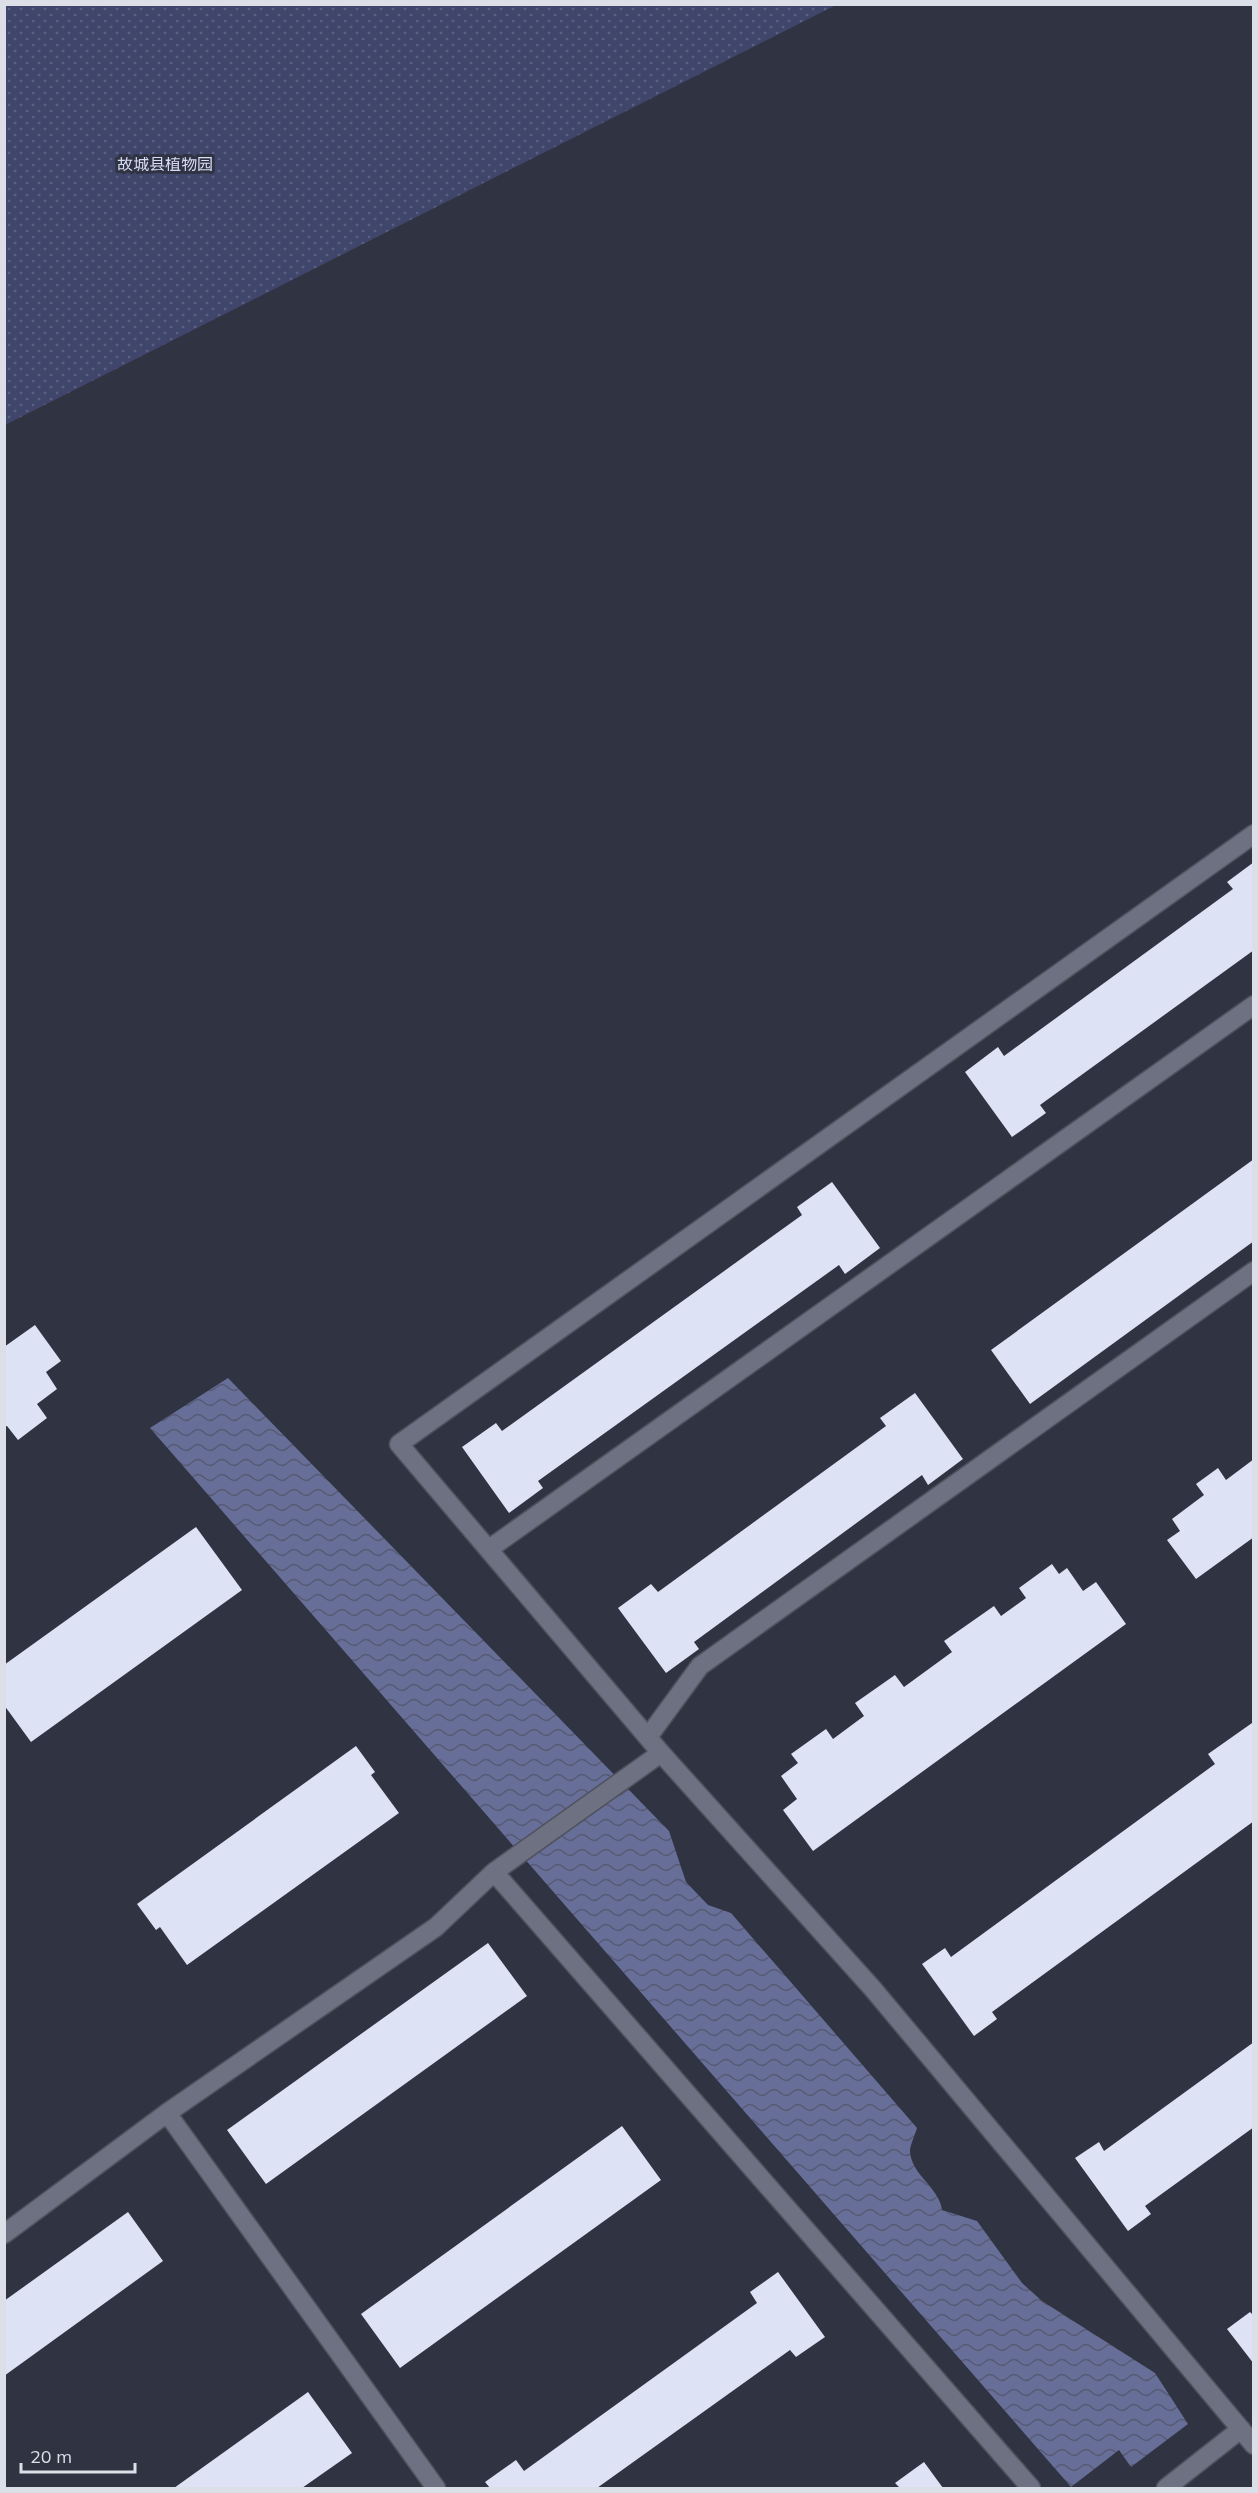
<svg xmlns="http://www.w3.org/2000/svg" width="1258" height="2493" viewBox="0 0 1258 2493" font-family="Mulish,'Noto Sans SC',sans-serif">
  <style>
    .grass { fill: url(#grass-dots) }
    .water { fill: url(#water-waves) }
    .building { fill: #dee2f5 }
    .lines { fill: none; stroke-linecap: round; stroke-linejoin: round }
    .lane-casing { stroke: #4f515d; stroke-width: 21 }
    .lane { stroke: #6e7182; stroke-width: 18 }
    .labels { text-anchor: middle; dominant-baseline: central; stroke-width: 6; stroke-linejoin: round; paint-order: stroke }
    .park-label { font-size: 16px; fill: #d7dcf8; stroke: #303341 }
  </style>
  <defs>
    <pattern id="grass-dots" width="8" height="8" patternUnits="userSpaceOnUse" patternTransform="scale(1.5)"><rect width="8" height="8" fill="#40466b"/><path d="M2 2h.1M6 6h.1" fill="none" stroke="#5b6080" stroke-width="1.8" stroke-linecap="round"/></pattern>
    <pattern id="water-waves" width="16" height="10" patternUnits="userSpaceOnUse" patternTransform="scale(1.5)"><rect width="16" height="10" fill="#676e98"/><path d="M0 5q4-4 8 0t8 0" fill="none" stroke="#565b73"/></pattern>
  </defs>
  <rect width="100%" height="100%" fill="#303341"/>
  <!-- grass -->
  <path class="grass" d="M 5,4 L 836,4 L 836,5 L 5,425 Z"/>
  <!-- water -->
  <path class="water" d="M 228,1378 L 669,1831 L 686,1882 L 708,1905 L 731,1913 L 917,2128 C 915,2135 910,2145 910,2151 C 911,2175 940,2188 942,2210 L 977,2221 L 1022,2283 L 1042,2301 L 1155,2373 L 1188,2424 L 1131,2467 L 1119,2450 L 1071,2487 L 150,1428 Z"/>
  <!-- building -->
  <path class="building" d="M 1254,862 L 1254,950 L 1040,1105 L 1046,1113 L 1012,1137 L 965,1072 L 998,1047 L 1004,1056 L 1233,889 L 1227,882 Z
    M 1254,1159 L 1254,1241 L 1030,1404 L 991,1350 Z
    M 832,1182 L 880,1248 L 845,1274 L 839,1265 L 538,1481 L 543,1488 L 509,1513 L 462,1447 L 496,1423 L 502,1431 L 802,1215 L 797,1207 Z
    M 35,1325 L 61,1361 L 46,1372 L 57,1389 L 37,1404 L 47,1418 L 18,1440 L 7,1426 L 4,1427 L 4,1347 Z
    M 915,1393 L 963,1459 L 928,1485 L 922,1475 L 694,1642 L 699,1649 L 666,1673 L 618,1608 L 651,1584 L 658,1592 L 886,1426 L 880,1418 Z
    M 1254,1459 L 1254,1537 L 1196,1579 L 1167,1540 L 1180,1531 L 1172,1519 L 1204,1495 L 1196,1484 L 1218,1468 L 1226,1480 Z
    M 196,1527 L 242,1590 L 31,1742 L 4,1705 L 4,1665 Z
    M 1052,1564 L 1059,1574 L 1067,1568 L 1083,1591 L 1096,1582 L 1126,1624 L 813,1851 L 783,1810 L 797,1799 L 781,1776 L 798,1763 L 791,1754 L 826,1729 L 833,1739 L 864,1716 L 855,1703 L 895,1675 L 904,1687 L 952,1652 L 944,1641 L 994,1606 L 1001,1616 L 1026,1598 L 1019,1588 Z
    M 1252,1723 L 1254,1821 L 992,2012 L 997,2019 L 974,2036 L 922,1964 L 945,1948 L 951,1957 L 1215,1764 L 1208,1754 Z
    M 356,1746 L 375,1772 L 371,1775 L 399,1813 L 187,1965 L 160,1927 L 156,1930 L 137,1904 Z
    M 488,1943 L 527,1996 L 266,2184 L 227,2130 Z
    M 1254,2042 L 1254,2127 L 1145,2206 L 1151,2214 L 1128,2231 L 1075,2158 L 1099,2142 L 1104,2151 Z
    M 622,2126 L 661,2180 L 400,2368 L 361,2314 Z
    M 128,2212 L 163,2261 L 4,2376 L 4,2301 Z
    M 778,2272 L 825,2337 L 796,2357 L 790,2350 L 597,2488 L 490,2488 L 485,2482 L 516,2460 L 524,2471 L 757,2303 L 750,2292 Z
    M 1250,2312 L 1254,2316 L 1254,2364 L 1227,2329 Z
    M 308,2392 L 352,2453 L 302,2488 L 174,2488 Z
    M 924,2462 L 943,2488 L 900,2488 L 895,2483 Z"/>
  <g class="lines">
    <!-- lane casing -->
    <g class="lane-casing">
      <path id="lane" d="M 1254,834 L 399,1444 L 661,1753 L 873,1989 L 1254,2445
        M 489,1549 L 1254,1005
        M 648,1737 L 700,1666 L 1254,1271
        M 661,1753 L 494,1872 L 1031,2488
        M 4,2234 L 167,2113
        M 436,2488 L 167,2113 L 436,1927 L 494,1872
        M 1166,2488 L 1241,2429"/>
    </g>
    <!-- lane -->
    <use href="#lane" class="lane"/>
  </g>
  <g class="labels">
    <!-- park labels -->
    <g class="park-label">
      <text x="165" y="164">故城县植物园</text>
    </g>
  </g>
  <!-- border -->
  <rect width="1258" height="2493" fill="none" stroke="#dddfe8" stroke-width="12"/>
  <!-- scale -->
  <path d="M21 2463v9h114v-9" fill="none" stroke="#dddfe8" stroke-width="3"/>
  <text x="30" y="2463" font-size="18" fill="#dddfe8" stroke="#303341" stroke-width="4.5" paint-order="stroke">20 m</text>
</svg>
